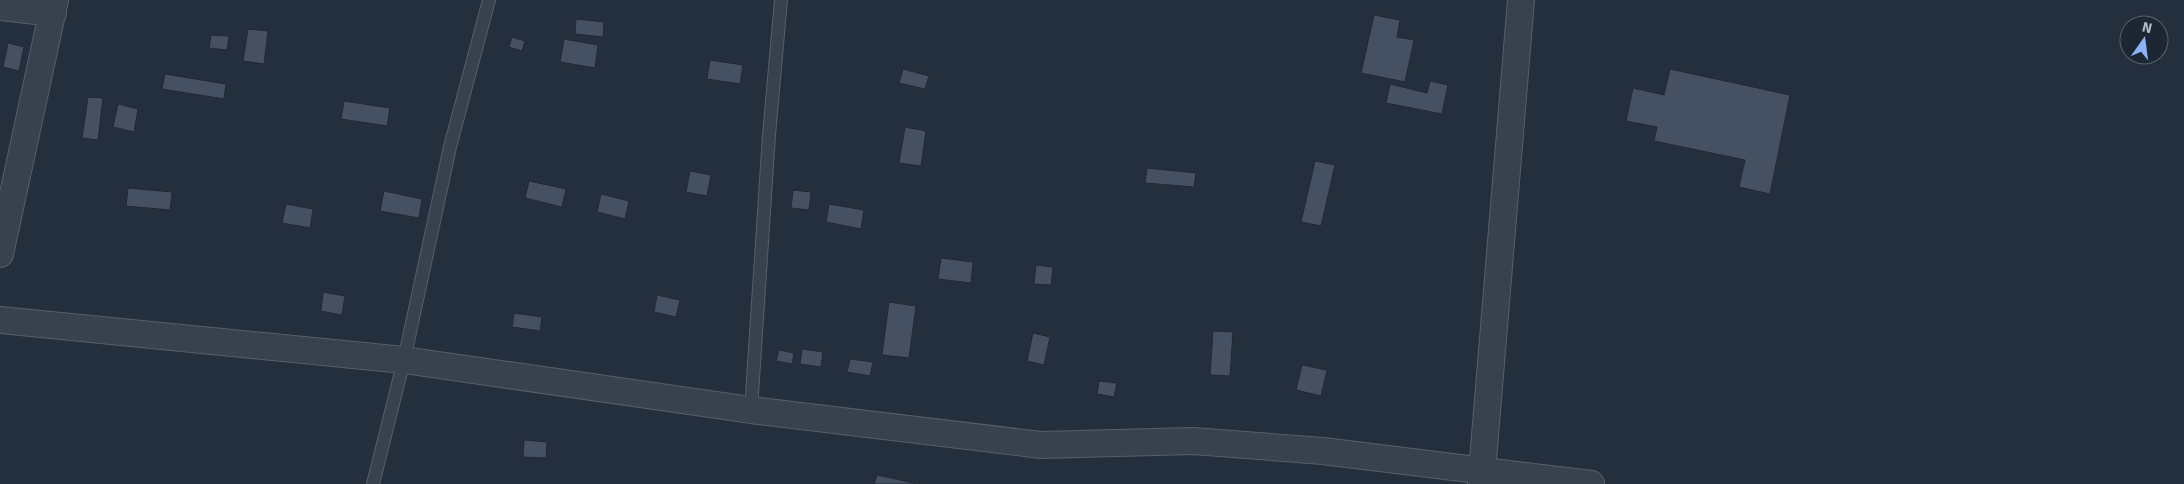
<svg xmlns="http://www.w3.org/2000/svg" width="2184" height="484" viewBox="0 0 2184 484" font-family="Signika,sans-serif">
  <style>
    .building { fill: #455162; stroke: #1f2835 }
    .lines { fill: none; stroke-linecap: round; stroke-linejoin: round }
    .service-casing { stroke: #565f6c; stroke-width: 14 }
    .minor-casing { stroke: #565f6c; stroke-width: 28 }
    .service { stroke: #38414e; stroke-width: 12 }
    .minor { stroke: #38414e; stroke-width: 26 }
  </style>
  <rect width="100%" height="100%" fill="#242f3e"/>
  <!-- building -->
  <path class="building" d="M 1374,15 L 1400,20 L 1397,37 L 1414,40 L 1405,82 L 1361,73 Z
    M 576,19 L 604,22 L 603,37 L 575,34 Z
    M 248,29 L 268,31 L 264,64 L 243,61 Z
    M 211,35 L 229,36 L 227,50 L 209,48 Z
    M 512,37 L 525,41 L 522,51 L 509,47 Z
    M 564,39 L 598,45 L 595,68 L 560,62 Z
    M 8,43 L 24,47 L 19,71 L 3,67 Z
    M 710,60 L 743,65 L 740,84 L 707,79 Z
    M 903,69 L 929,76 L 925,89 L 899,83 Z
    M 1670,69 L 1790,95 L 1770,194 L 1739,187 L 1745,160 L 1654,141 L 1657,127 L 1626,121 L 1633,88 L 1664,95 Z
    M 165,74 L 226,84 L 224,99 L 162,89 Z
    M 1430,81 L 1448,85 L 1442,114 L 1386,103 L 1390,84 L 1427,93 Z
    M 88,97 L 103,98 L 98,140 L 82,138 Z
    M 344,101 L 390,108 L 387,126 L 341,119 Z
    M 118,104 L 138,109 L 134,132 L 113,127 Z
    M 905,127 L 926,131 L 921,166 L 899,163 Z
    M 1315,161 L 1335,165 L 1321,226 L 1301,222 Z
    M 1147,168 L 1196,173 L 1194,187 L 1145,183 Z
    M 690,171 L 711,175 L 707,196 L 686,192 Z
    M 529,181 L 566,189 L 562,207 L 525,198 Z
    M 128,188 L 172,192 L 170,210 L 126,206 Z
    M 793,190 L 811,192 L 809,210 L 791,208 Z
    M 384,191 L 422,199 L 419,218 L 380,211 Z
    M 601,194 L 629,201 L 625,219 L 597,212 Z
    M 286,204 L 313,209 L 310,228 L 282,223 Z
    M 829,204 L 864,210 L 861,229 L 826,222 Z
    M 941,258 L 973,262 L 971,283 L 938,279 Z
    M 1036,265 L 1053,267 L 1051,285 L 1034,284 Z
    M 323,292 L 345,296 L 342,315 L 321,311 Z
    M 657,295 L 680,300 L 676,317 L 654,312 Z
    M 889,302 L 916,306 L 909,358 L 882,355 Z
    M 514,313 L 542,317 L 540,331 L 512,327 Z
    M 1213,331 L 1233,332 L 1230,376 L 1210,375 Z
    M 1033,333 L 1050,337 L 1044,365 L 1027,361 Z
    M 802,349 L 823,352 L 821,367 L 800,364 Z
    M 779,350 L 794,353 L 792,364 L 776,361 Z
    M 850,359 L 873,362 L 870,376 L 847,372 Z
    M 1302,365 L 1327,370 L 1321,396 L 1296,390 Z
    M 1099,381 L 1117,383 L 1114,397 L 1097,394 Z
    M 524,440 L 547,442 L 546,458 L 523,457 Z
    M 877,475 L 914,483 L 914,484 L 874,484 Z"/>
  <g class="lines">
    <!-- service casing -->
    <g class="service-casing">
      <path id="service" d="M 751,410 L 769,135 L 781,0
        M 373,484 L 404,360 L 450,147 L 489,0"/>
    </g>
    <!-- minor casing -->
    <g class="minor-casing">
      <path id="minor" d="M 0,7 L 53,13
        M 0,254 L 55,0
        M 0,320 L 404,360 L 751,410 L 1041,445 L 1193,441 L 1323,451 L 1591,484
        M 1481,484 L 1521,0"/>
    </g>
    <!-- service -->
    <use href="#service" class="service"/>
    <!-- minor -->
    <use href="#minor" class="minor"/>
  </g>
  <!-- north arrow -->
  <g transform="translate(2144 40) rotate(14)"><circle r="24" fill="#1d2633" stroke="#59626f"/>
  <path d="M0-4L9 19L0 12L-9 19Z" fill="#8ab4f8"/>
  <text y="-8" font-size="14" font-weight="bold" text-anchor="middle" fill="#b4bcc9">N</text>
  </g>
</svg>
